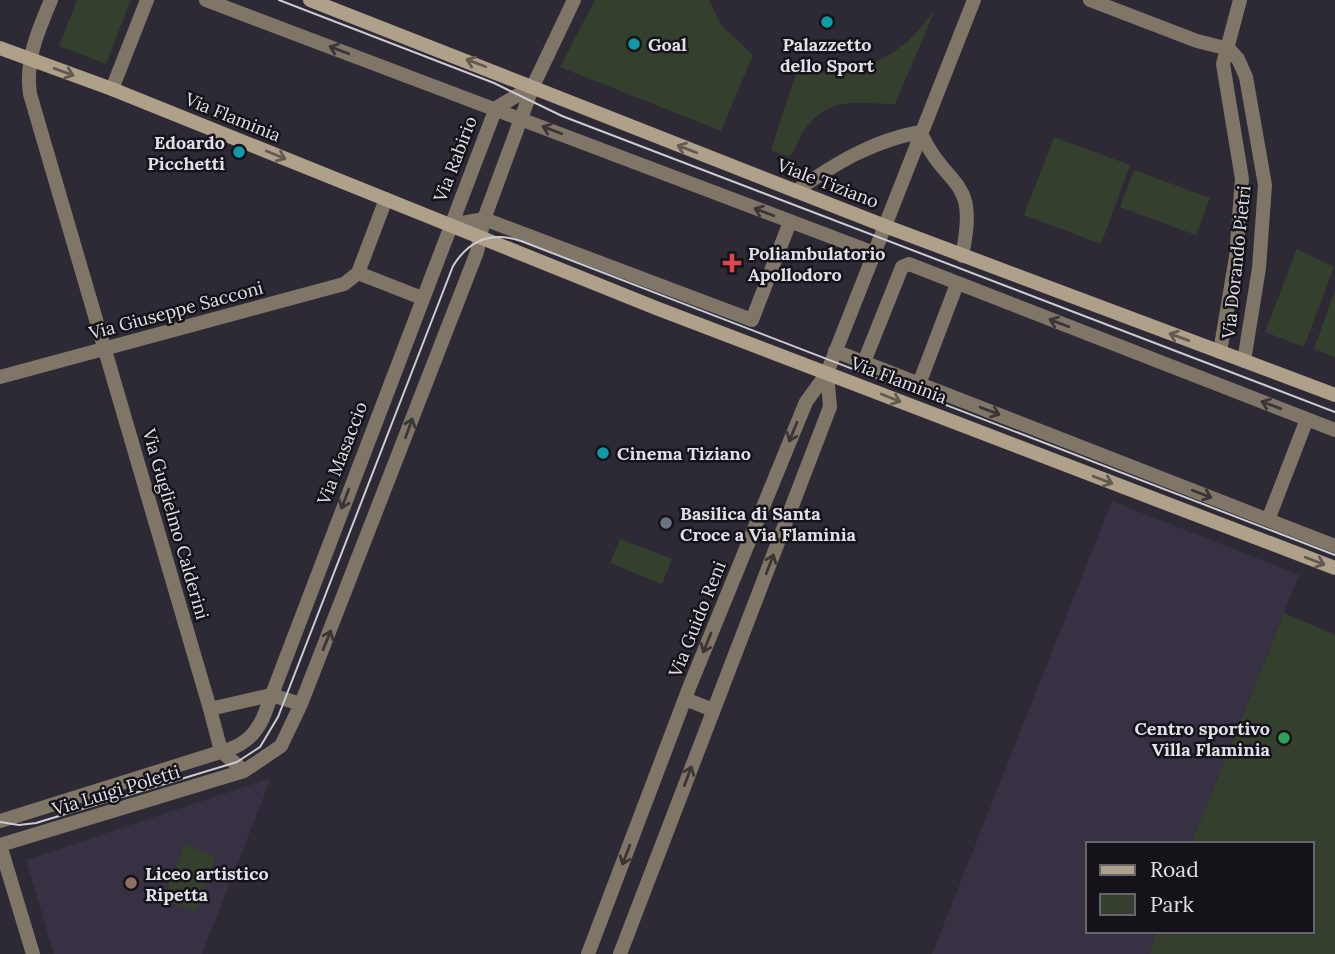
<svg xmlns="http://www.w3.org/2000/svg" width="1335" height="954" viewBox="0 0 1335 954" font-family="Lora,serif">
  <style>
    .built { fill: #373143 }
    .green { fill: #343f2d }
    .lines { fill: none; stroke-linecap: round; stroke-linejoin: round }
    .street { stroke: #807668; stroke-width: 14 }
    .secondary { stroke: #afa089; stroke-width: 14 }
    .tram { stroke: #cdcbd3; stroke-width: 2 }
    .oneway { stroke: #3a3635 }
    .oneway2 { stroke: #625a51 }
    .culture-dot { fill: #0f9aa8; stroke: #151319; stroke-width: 2.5 }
    .health-dot { fill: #e0444e; stroke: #151319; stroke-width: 2.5 }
    .worship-dot { fill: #6b7280; stroke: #151319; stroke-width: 2.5 }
    .leisure-dot { fill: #2e9e5b; stroke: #151319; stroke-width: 2.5 }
    .education-dot { fill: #8d6e63; stroke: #151319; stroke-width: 2.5 }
    .labels { text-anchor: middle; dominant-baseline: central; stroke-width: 5; stroke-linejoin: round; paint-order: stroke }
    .poi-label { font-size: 18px; font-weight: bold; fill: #e2e0e8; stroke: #151319; text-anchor: start }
    .street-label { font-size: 18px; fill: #e2e0e8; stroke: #151319 }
  </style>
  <rect width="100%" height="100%" fill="#2d2a36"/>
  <!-- built -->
  <path class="built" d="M 1112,501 L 1299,575 L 1191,844 L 1088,844 L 1088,931 L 1157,931 L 1149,954 L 932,954 Z
    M 271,778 L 202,954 L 54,954 L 26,860 Z"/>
  <!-- green -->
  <path class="green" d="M 77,0 L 131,0 L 106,64 L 59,46 Z
    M 595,0 L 709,0 L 721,25 L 753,55 L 721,131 L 560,67 Z
    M 935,10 L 895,104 C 860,104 831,94 805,129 C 799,137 797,149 789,157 L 771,150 L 796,73 C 861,74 895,64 935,10 Z
    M 1054,137 L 1130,165 L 1101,244 L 1024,215 Z
    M 1134,170 L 1210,198 L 1196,235 L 1120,207 Z
    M 1297,249 L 1334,267 L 1304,347 L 1265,332 Z
    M 1335,290 L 1335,357 L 1314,349 Z
    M 620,539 L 672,559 L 662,584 L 610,563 Z
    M 1284,613 L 1335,635 L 1335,954 L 1149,954 L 1157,931 L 1312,931 L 1312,844 L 1191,844 Z
    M 185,844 L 216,857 L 195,912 L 163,899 Z"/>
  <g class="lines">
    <!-- street -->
    <path class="street" d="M 51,0 C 38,31 25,60 30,94 L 210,709
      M 206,0 L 874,253
      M 1090,0 L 1197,41 L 1229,49
      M 1229,49 L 1238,59 L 1246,77 L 1265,185 L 1259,268 L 1244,361
      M 112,89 L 147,0
      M 920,132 C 949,193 979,175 962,256
      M 796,191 C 836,163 872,141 920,132
      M 386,199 L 358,273 L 422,298
      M 451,225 L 484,219 L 752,320 L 790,222
      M 835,351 L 1335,546
      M 1220,352 L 1236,257 L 1242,179 L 1223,64 L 1240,0
      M 864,362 L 902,267 L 909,264 L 1335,430
      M 0,377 L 344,284 L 358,273
      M 919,384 L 957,284
      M 1268,520 L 1307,419
      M 271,695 L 301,704 L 281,746 L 244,771 L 221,751 L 210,709 Z
      M 685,699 L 713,710
      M 301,704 L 477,252 L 484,219 L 533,86 L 574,0
      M 0,821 L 230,749 C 246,743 255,734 263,718 L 496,108 L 533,86
      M 0,845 L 244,771
      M 0,845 L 33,954
      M 588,954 L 689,688 L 806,402 L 827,373 L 974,0
      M 620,954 L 830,407 L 827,373"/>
    <!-- secondary -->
    <path class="secondary" d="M 310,0 L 885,226 L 1335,395
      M 0,48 L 112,89 L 656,308 L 1335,568"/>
    <!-- tram -->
    <path class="tram" d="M 279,0 L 494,83 L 562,116 L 1335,412
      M 0,822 L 19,825 L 36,823 L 237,762 L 260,747 L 278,717 L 453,266 C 469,240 492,231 521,241 L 1335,555"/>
  </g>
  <!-- one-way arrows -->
  <defs><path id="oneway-shaft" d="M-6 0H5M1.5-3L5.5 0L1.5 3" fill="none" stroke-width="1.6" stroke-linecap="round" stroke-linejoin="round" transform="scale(1.75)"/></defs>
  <g class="oneway">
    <use href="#oneway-shaft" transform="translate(339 50) rotate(-159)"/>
    <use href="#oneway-shaft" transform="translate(552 130) rotate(-159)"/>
    <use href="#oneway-shaft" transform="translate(764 212) rotate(-159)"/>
    <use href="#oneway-shaft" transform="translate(1059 323) rotate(-159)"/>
    <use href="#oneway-shaft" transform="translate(1271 405) rotate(-159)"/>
    <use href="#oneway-shaft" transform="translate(990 411) rotate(21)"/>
    <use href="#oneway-shaft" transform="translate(409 428) rotate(-70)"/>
    <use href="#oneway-shaft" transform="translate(793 432) rotate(112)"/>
    <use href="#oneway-shaft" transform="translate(1202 494) rotate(21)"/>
    <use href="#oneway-shaft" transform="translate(345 499) rotate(111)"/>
    <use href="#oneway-shaft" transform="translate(770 564) rotate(-69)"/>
    <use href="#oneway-shaft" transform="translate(327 640) rotate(-68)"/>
    <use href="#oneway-shaft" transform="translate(707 643) rotate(112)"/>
    <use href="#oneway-shaft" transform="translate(688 776) rotate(-69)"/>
    <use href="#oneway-shaft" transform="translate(626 855) rotate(111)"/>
  </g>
  <g class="oneway2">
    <use href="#oneway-shaft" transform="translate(476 63) rotate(-159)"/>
    <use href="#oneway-shaft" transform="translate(64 72) rotate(20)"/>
    <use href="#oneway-shaft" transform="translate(687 149) rotate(-159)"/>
    <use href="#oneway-shaft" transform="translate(276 155) rotate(22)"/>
    <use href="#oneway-shaft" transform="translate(1179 337) rotate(-160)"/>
    <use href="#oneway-shaft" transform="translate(891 398) rotate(22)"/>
    <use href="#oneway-shaft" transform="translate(1103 480) rotate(21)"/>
    <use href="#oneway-shaft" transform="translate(1315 561) rotate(21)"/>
  </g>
  <!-- markers -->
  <g class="culture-dot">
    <circle cx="827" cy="22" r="7"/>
    <circle cx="634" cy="44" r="7"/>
    <circle cx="239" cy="152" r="7"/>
    <circle cx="603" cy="453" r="7"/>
  </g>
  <path class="health-dot" d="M728.5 252.5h7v7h7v7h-7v7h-7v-7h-7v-7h7z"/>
  <circle class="worship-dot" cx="666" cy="523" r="7"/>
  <circle class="leisure-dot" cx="1284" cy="738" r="7"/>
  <circle class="education-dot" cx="131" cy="883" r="7"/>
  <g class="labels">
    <!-- poi labels -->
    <g class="poi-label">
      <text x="648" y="44">Goal</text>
      <text x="827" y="44" text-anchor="middle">Palazzetto<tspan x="827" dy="21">dello Sport</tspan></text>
      <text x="225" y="142" text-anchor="end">Edoardo<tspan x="225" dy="21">Picchetti</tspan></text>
      <text x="748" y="253">Poliambulatorio<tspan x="748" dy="21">Apollodoro</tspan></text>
      <text x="617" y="453">Cinema Tiziano</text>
      <text x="680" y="513">Basilica di Santa<tspan x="680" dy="21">Croce a Via Flaminia</tspan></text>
      <text x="1270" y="728" text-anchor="end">Centro sportivo<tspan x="1270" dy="21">Villa Flaminia</tspan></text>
      <text x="145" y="873">Liceo artistico<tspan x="145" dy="21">Ripetta</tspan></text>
    </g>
    <!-- street labels -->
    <g class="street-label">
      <text transform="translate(233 117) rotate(22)">Via Flaminia</text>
      <text transform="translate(455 159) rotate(-69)">Via Rabirio</text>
      <text transform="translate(828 183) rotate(21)">Viale Tiziano</text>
      <text transform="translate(1236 262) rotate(-84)">Via Dorando Pietri</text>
      <text transform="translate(176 310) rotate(-15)">Via Giuseppe Sacconi</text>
      <text transform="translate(899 380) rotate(21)">Via Flaminia</text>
      <text transform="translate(342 453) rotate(-69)">Via Masaccio</text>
      <text transform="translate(176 524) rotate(74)">Via Guglielmo Calderini</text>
      <text transform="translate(697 619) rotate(-68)">Via Guido Reni</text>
      <text transform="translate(116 790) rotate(-17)">Via Luigi Poletti</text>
    </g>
  </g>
  <!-- legend -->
  <rect x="1086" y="842" width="228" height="91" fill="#151319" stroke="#67656c" stroke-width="2"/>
  <rect x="1100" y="865" width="35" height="10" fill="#afa089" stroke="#67656c" stroke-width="2"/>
  <text x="1150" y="877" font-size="21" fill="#e2e0e8">Road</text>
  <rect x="1100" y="894" width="35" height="21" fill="#343f2d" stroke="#67656c" stroke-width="2"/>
  <text x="1150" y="912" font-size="21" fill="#e2e0e8">Park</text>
</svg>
